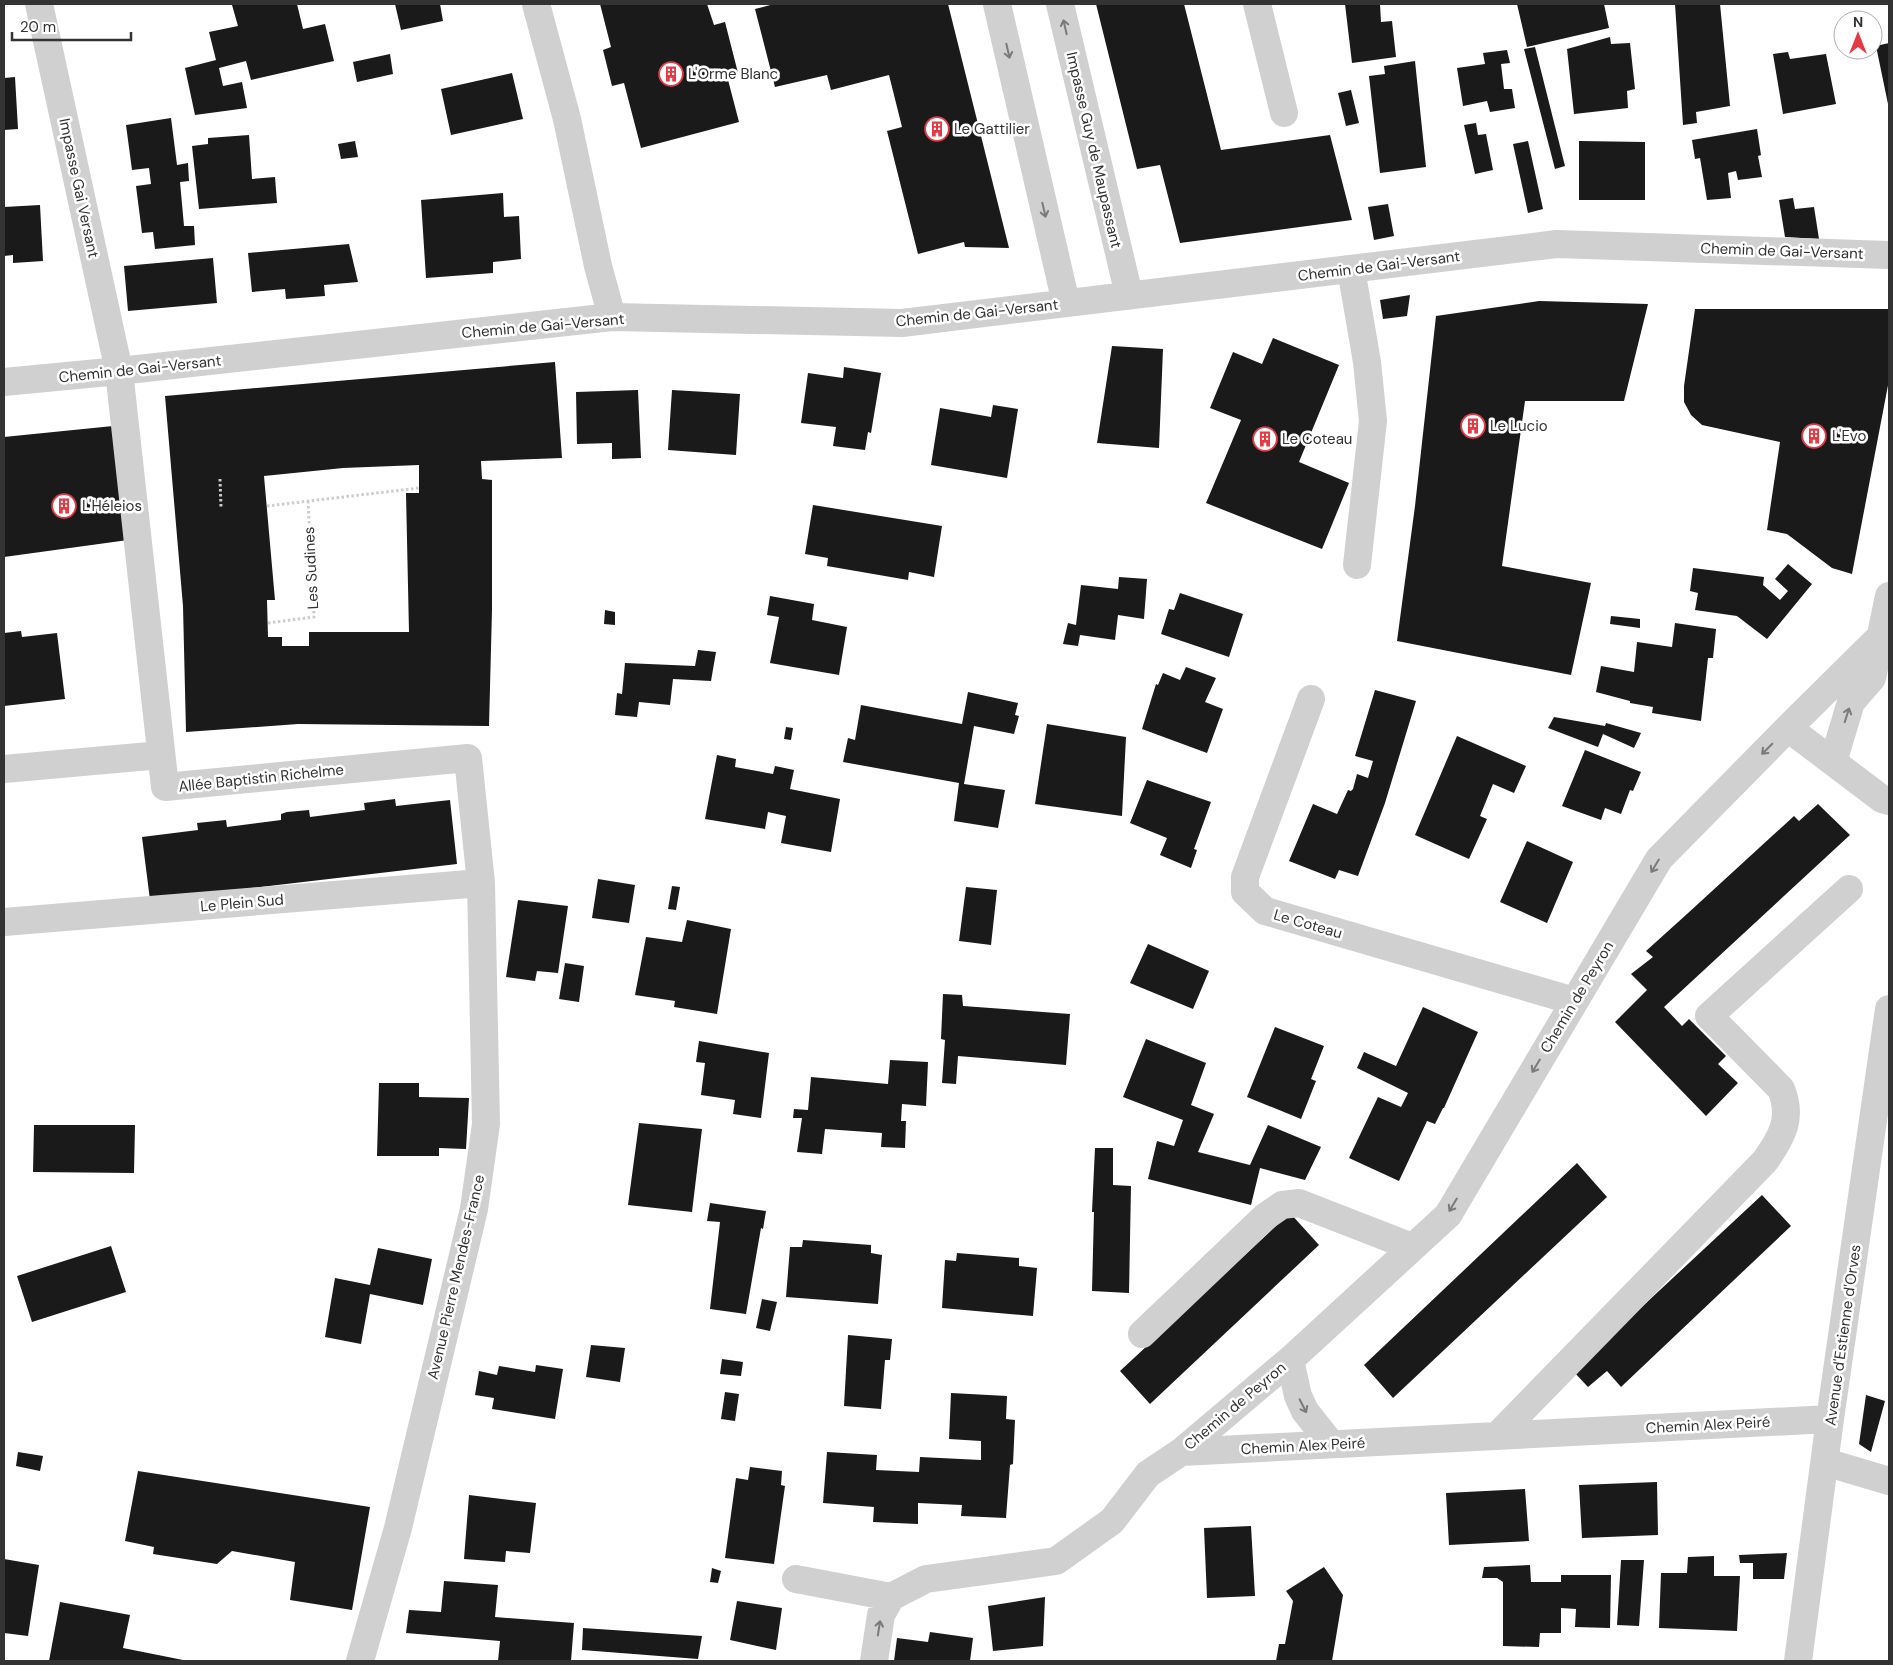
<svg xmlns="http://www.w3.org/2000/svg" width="1893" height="1665" viewBox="0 0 1893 1665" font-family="'DM Sans',sans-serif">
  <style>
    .building { fill: #1a1a1a; fill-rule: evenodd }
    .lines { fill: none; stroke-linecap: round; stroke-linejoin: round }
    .path { stroke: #cdcdcd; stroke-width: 3; stroke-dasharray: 2.5 2.5; stroke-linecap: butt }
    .minor { stroke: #d0d0d0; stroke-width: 28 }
    .oneway { stroke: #7a7a7a }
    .labels { text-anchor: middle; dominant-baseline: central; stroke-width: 5; stroke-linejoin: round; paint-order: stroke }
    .poi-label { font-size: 15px; fill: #333; stroke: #fff; text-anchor: start }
    .street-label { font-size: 15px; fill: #333; stroke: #fff }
  </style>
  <rect width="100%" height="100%" fill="#fff"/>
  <!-- building -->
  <path class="building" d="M 236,4 L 297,4 L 303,29 L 325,24 L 334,61 L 251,80 L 246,61 L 219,68 L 223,86 L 242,82 L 247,108 L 195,115 L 185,68 L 216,60 L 209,32 L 238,26 L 232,5 Z
    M 395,4 L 440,4 L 443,21 L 401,30 Z
    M 600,4 L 707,4 L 714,25 L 725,22 L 738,73 L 727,76 L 739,122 L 641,148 L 624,83 L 612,86 L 603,50 L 611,47 Z
    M 774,4 L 948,4 L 1009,248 L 965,247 L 964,242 L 918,254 L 887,131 L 902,127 L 889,75 L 831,90 L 827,75 L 775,87 L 755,9 Z
    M 1096,4 L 1184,4 L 1221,150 L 1330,135 L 1352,220 L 1180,243 L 1160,165 L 1137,169 Z
    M 1345,4 L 1380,4 L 1381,22 L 1392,21 L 1396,57 L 1352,63 Z
    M 1517,4 L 1604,4 L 1609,28 L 1527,47 Z
    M 1675,4 L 1720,4 L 1730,106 L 1696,112 L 1697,123 L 1683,125 Z
    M 1610,37 L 1611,44 L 1630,43 L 1635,89 L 1627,91 L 1628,108 L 1574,114 L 1567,49 Z
    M 1889,43 L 1889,103 L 1888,104 L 1876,46 Z
    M 1535,47 L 1565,166 L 1555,169 L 1524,49 Z
    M 1507,50 L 1510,63 L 1501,64 L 1504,89 L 1512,89 L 1515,108 L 1490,112 L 1487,101 L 1463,106 L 1457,68 L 1485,64 L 1483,53 Z
    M 1788,52 L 1790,59 L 1826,54 L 1836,104 L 1783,114 L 1773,54 Z
    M 390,54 L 393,74 L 357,82 L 353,62 Z
    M 1415,61 L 1426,167 L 1380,173 L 1369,76 L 1385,74 L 1384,66 Z
    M 512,73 L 523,119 L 451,135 L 441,89 Z
    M 15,77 L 18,129 L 4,130 L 4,78 Z
    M 1351,90 L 1359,123 L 1346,126 L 1338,93 Z
    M 171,118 L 177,165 L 188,163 L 189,181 L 180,182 L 184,226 L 194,226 L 195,245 L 155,249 L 153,232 L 142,233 L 136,186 L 151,184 L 149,168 L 132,170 L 126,125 Z
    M 1476,123 L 1478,135 L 1486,134 L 1493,170 L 1475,174 L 1464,125 Z
    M 1757,129 L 1761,155 L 1758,156 L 1762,177 L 1738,180 L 1736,171 L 1728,173 L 1731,198 L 1707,200 L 1700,158 L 1695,159 L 1692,140 Z
    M 249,135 L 252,179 L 275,177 L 277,203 L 199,209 L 192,146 L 208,144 L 208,138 Z
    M 355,141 L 358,157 L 341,159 L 338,144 Z
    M 1528,141 L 1543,209 L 1528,213 L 1513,144 Z
    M 1579,141 L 1645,142 L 1645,200 L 1579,200 Z
    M 503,193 L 504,217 L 519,216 L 521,259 L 493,262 L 493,273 L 426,278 L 421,200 Z
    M 1793,198 L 1795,209 L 1814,207 L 1819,239 L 1785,237 L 1779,200 Z
    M 1388,204 L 1394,236 L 1374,240 L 1368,207 Z
    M 40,205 L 43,261 L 13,263 L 13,255 L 4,256 L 4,207 Z
    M 349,244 L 358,282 L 324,285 L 325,296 L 286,299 L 285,289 L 252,292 L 248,253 Z
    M 213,258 L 217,303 L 128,311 L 124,266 Z
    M 1410,295 L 1407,316 L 1383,319 L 1380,300 Z
    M 1539,301 L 1648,304 L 1624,401 L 1525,401 L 1502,566 L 1591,583 L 1571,675 L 1397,641 L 1415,506 L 1436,316 Z
    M 1695,309 L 1889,309 L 1889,380 L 1852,574 L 1832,568 L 1787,534 L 1767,530 L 1780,442 L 1702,425 L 1691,415 L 1684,402 L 1684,386 Z
    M 1273,338 L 1339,365 L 1299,462 L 1349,483 L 1322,549 L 1206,503 L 1241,420 L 1210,408 L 1233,352 L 1262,364 Z
    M 1112,346 L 1163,349 L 1159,448 L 1097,443 Z
    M 555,362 L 562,458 L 481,461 L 482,479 L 492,480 L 492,610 L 489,726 L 298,724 L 186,732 L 183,606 L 165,396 ZM 419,465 L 419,493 L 406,493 L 409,632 L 309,632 L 309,646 L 282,646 L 282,637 L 268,637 L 267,600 L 275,600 L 264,476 L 343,468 Z
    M 844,367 L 881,373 L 871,433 L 868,432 L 865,450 L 833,446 L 836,427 L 801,423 L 808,373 L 843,378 Z
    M 638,390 L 641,458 L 612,459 L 612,443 L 577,444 L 576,392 Z
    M 672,390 L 740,394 L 736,455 L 668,450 Z
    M 993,405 L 1018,409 L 1007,478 L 931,465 L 940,408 L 991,417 Z
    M 113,426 L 128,540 L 4,557 L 4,437 Z
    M 813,505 L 942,526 L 934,577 L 909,572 L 908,580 L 827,566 L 828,558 L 805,554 Z
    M 1788,564 L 1812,584 L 1767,639 L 1737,616 L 1695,610 L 1698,593 L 1690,591 L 1693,568 L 1764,577 L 1763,585 L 1780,600 L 1788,591 L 1775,579 Z
    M 1119,577 L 1147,579 L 1144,619 L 1118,615 L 1115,640 L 1080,635 L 1078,646 L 1063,644 L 1068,623 L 1076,625 L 1081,585 L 1118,589 Z
    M 1180,593 L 1243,614 L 1229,657 L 1161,634 L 1169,609 L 1174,610 Z
    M 770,596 L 814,604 L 812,620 L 847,627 L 839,675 L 770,663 L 779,617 L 767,615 Z
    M 605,610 L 615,612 L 615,625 L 604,624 Z
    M 1611,616 L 1640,619 L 1640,628 L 1610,624 Z
    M 1675,623 L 1716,629 L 1713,658 L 1708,658 L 1701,721 L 1652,713 L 1653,707 L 1630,703 L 1630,701 L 1596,692 L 1601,666 L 1634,672 L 1637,642 L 1672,647 Z
    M 21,631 L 22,637 L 57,633 L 65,699 L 4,706 L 4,633 Z
    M 698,650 L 716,652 L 711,681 L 673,679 L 670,705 L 639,702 L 637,717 L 615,715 L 617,693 L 622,694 L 625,663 L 695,666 Z
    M 1186,667 L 1216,678 L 1205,702 L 1223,709 L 1207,753 L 1142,729 L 1156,684 L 1158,685 L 1163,673 L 1180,680 Z
    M 1375,690 L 1416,701 L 1385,803 L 1358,876 L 1339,870 L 1335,879 L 1289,861 L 1313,804 L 1337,814 L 1348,790 L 1351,791 L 1353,789 L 1357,774 L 1368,778 L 1373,761 L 1355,756 Z
    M 968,692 L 1018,703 L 1015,715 L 1019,716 L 1014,734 L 974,726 L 964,784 L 1005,790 L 998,828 L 954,821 L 959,783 L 843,762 L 848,738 L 855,740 L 861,705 L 962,724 Z
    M 1554,717 L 1605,726 L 1606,723 L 1641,733 L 1634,748 L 1603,734 L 1598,747 L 1548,728 Z
    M 1047,724 L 1126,737 L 1122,816 L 1035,804 Z
    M 786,727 L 793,728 L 791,740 L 784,739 Z
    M 1457,736 L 1526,766 L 1514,793 L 1493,784 L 1480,816 L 1487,819 L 1469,859 L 1415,835 Z
    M 1585,750 L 1641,772 L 1633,791 L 1630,790 L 1621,814 L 1605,808 L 1601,820 L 1562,806 Z
    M 717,755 L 736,759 L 735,767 L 773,774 L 775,766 L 794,770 L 790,789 L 840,799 L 831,852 L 781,843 L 786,816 L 768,812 L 765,829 L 705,819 Z
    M 1147,780 L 1211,802 L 1194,849 L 1197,850 L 1191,868 L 1160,855 L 1167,838 L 1130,823 Z
    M 395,799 L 396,806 L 450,800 L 457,864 L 150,900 L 142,837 L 198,830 L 197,823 L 226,820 L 227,827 L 281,820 L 281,814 L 287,812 L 309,810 L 310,817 L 365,810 L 364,803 Z
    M 1818,804 L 1850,835 L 1664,1007 L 1682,1026 L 1689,1019 L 1726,1056 L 1718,1064 L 1738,1083 L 1706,1116 L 1615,1022 L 1647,990 L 1631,974 L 1653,957 L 1646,951 L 1687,914 L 1794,816 L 1799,821 Z
    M 1527,841 L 1573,862 L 1547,923 L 1500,902 Z
    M 598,879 L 635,885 L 629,923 L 592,918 Z
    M 672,886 L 680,887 L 676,910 L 668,909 Z
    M 966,887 L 997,890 L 991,945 L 959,941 Z
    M 518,900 L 568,906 L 558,973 L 537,971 L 535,981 L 506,977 Z
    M 687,920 L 731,929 L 717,1014 L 674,1007 L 675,1001 L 635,995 L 646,937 L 682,942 Z
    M 1148,944 L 1209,971 L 1193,1009 L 1130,983 Z
    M 565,963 L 584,966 L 579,1002 L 559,999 Z
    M 943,994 L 962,995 L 963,1006 L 1070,1014 L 1066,1065 L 958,1056 L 956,1084 L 942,1083 L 945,1040 L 941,1039 Z
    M 1423,1007 L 1478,1032 L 1444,1108 L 1443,1108 L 1435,1124 L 1427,1121 L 1399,1181 L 1349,1158 L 1378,1097 L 1401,1107 L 1408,1093 L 1357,1068 L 1364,1052 L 1396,1066 Z
    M 1275,1027 L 1324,1046 L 1311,1079 L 1316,1081 L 1301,1119 L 1247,1097 Z
    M 1146,1039 L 1206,1063 L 1191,1105 L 1214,1114 L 1198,1152 L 1250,1165 L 1268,1125 L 1321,1147 L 1305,1180 L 1260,1168 L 1251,1205 L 1148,1179 L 1157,1141 L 1174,1146 L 1183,1120 L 1123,1097 Z
    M 699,1041 L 769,1053 L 761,1118 L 733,1114 L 735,1100 L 701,1095 L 705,1063 L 696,1062 Z
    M 890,1060 L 928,1062 L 926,1106 L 902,1104 L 901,1121 L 906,1121 L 905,1148 L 881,1147 L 882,1133 L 825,1129 L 822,1154 L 797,1152 L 802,1118 L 793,1118 L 794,1109 L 808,1110 L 811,1077 L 888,1084 Z
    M 379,1083 L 419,1083 L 419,1097 L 469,1098 L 466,1149 L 439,1148 L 439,1156 L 377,1156 Z
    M 639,1123 L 702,1129 L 692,1212 L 628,1205 Z
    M 34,1125 L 135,1125 L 134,1173 L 33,1172 Z
    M 1095,1148 L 1113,1148 L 1113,1185 L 1131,1186 L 1129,1293 L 1092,1291 L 1094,1212 L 1092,1212 Z
    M 1577,1163 L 1607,1197 L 1393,1398 L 1364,1365 Z
    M 1762,1195 L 1791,1226 L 1621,1387 L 1607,1371 L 1588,1387 L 1573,1371 Z
    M 710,1203 L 766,1211 L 763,1229 L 761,1228 L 746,1314 L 710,1309 L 720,1222 L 707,1221 Z
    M 1290,1213 L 1319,1245 L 1150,1404 L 1120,1371 Z
    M 803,1240 L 871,1245 L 871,1253 L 882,1255 L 878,1304 L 786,1297 L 790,1247 L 802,1247 Z
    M 111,1246 L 126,1292 L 32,1322 L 17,1276 Z
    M 378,1248 L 432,1259 L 423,1305 L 370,1294 L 361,1344 L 325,1337 L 335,1278 L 370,1285 Z
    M 957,1253 L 1019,1258 L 1019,1266 L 1037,1268 L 1033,1316 L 942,1308 L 945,1260 L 956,1261 Z
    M 762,1299 L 777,1302 L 770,1331 L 756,1328 Z
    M 848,1335 L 892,1339 L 890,1360 L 885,1360 L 881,1409 L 844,1406 Z
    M 591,1345 L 625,1348 L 620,1382 L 586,1377 Z
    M 722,1359 L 743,1362 L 741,1376 L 720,1374 Z
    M 536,1365 L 563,1369 L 555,1419 L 492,1409 L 494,1398 L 475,1395 L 479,1371 L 497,1375 L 499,1366 L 535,1372 Z
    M 725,1392 L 739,1394 L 735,1421 L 721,1419 Z
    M 951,1393 L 1007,1396 L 1006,1419 L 1015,1420 L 1013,1464 L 1010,1465 L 1006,1518 L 961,1516 L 962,1505 L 918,1503 L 918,1524 L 873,1522 L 874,1507 L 823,1503 L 827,1452 L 877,1455 L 876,1470 L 919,1472 L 920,1457 L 981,1460 L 981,1441 L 949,1439 Z
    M 1866,1395 L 1885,1401 L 1871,1452 L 1859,1444 Z
    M 18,1452 L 43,1456 L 40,1471 L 16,1466 Z
    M 750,1467 L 782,1471 L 781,1485 L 785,1486 L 774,1564 L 725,1558 L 736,1478 L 748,1480 Z
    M 138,1471 L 370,1507 L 352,1610 L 290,1600 L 295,1562 L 232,1551 L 217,1564 L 153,1554 L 154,1547 L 125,1541 Z
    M 1657,1482 L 1658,1535 L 1582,1538 L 1579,1485 Z
    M 1525,1489 L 1529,1541 L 1449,1545 L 1446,1493 Z
    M 469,1495 L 536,1503 L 530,1553 L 506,1551 L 505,1562 L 464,1559 Z
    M 1251,1526 L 1255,1596 L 1207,1598 L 1204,1528 Z
    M 1787,1553 L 1784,1579 L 1753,1579 L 1753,1563 L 1740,1563 L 1739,1555 Z
    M 1714,1556 L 1714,1576 L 1740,1576 L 1737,1631 L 1659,1628 L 1661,1573 L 1687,1573 L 1688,1557 Z
    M 4,1559 L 39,1565 L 28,1636 L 4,1633 Z
    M 1621,1560 L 1644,1560 L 1639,1626 L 1617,1625 Z
    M 1530,1565 L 1531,1582 L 1561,1582 L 1561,1575 L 1611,1575 L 1610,1628 L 1575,1627 L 1576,1609 L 1561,1608 L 1561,1633 L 1540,1633 L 1539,1647 L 1503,1646 L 1503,1582 L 1497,1578 L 1482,1578 L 1484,1567 Z
    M 1324,1567 L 1343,1595 L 1332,1661 L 1276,1661 L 1279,1644 L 1285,1644 L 1293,1601 L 1286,1591 Z
    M 712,1568 L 721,1571 L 718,1583 L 710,1582 Z
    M 444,1581 L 498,1585 L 495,1617 L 574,1623 L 571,1661 L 498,1661 L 500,1641 L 406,1633 L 409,1610 L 441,1612 Z
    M 1045,1597 L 1043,1646 L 993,1651 L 988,1606 Z
    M 737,1601 L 782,1608 L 776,1650 L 730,1640 Z
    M 60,1602 L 130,1615 L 123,1648 L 188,1661 L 49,1661 Z
    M 583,1628 L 702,1636 L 698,1659 L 582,1650 Z
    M 930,1632 L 973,1638 L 970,1661 L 894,1661 L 897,1638 L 928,1642 Z"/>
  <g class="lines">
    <!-- path -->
    <path class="path" d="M 220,479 L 221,507
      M 267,506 L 419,488
      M 268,623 L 314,617 L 308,501"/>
    <!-- minor -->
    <path class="minor" d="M 39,4 L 119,371 L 165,787 L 468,758 L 481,883 L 486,1124 L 474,1209 L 398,1528 L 360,1661
      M 536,4 L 567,119 L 598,266 L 612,317
      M 997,4 L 1066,303
      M 1060,4 L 1129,295
      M 1257,4 L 1284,113
      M 1351,269 L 1367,362 L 1373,421 L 1357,565
      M 4,382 L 119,371 L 612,317 L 902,323 L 1557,244 L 1889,255
      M 1311,699 L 1245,877 L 1245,892 L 1265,911 L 1574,1001
      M 1788,728 L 1880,637
      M 1833,762 L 1851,702 L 1872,678 L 1889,596
      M 4,769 L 161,755
      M 4,922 L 481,883
      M 1142,1334 L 1266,1216 L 1282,1205 L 1299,1203 L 1412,1247
      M 1290,1360 L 1298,1396 L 1305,1411 L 1331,1444
      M 1497,1436 L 1765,1161 C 1782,1137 1793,1118 1781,1089 L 1709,1016 L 1849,889
      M 1181,1452 L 1830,1419
      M 1825,1462 L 1889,1481
      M 796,1579 L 891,1597
      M 874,1661 L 881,1615 L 891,1597 L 926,1579 L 1056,1561 L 1112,1521 L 1148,1474 L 1181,1452 L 1290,1360 L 1448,1215 L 1659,859 L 1788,728 L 1882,799 L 1889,801
      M 1798,1661 L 1830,1419 L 1889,1009"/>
  </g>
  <!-- one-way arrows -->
  <defs><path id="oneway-shaft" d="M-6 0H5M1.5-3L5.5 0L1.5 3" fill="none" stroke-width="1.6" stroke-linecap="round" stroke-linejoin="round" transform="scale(1.25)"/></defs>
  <g class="oneway">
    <use href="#oneway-shaft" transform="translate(1065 27) rotate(-103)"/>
    <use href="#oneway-shaft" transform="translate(1008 51) rotate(77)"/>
    <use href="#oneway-shaft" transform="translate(1044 210) rotate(77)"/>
    <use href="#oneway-shaft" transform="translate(1847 715) rotate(-72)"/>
    <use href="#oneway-shaft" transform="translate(1767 749) rotate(135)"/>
    <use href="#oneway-shaft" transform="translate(1655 866) rotate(121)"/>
    <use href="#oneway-shaft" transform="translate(1536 1066) rotate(121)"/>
    <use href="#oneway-shaft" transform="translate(1453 1205) rotate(121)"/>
    <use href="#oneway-shaft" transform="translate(1303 1406) rotate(63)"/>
    <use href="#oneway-shaft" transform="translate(879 1628) rotate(-81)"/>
  </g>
  <!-- icons -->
  <defs>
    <g id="building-ring" transform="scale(1.25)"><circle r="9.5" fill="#fff" stroke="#e63946" stroke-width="1.5"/><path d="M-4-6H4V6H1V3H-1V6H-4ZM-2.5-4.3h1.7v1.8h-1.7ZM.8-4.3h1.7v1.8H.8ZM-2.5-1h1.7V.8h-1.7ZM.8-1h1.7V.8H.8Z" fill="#e63946"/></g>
  </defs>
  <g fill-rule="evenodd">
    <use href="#building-ring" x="671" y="74"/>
    <use href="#building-ring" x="937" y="129"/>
    <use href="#building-ring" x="1473" y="426"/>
    <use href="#building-ring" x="1814" y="436"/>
    <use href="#building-ring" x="1265" y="439"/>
    <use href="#building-ring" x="64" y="506"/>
  </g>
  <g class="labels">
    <!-- poi labels -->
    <g class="poi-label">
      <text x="688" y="74">L'Orme Blanc</text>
      <text x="954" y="129">Le Gattilier</text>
      <text x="1490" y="426">Le Lucio</text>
      <text x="1832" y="436">L'Evo</text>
      <text x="1282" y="439">Le Coteau</text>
      <text x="82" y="506">L'Héleios</text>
    </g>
    <!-- street labels -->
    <g class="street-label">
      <text transform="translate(1094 150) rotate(77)">Impasse Guy de Maupassant</text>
      <text transform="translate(79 188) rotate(78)">Impasse Gai Versant</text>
      <text transform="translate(1782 251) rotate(2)">Chemin de Gai-Versant</text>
      <text transform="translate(1379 266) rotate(-7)">Chemin de Gai-Versant</text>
      <text transform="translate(977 313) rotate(-6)">Chemin de Gai-Versant</text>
      <text transform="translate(543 326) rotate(-5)">Chemin de Gai-Versant</text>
      <text transform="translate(140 369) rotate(-6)">Chemin de Gai-Versant</text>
      <text transform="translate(311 568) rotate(-93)">Les Sudines</text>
      <text transform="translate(261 778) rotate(-6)">Allée Baptistin Richelme</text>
      <text transform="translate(242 903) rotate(-5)">Le Plein Sud</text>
      <text transform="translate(1308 924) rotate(16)">Le Coteau</text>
      <text transform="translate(1577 997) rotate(-59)">Chemin de Peyron</text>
      <text transform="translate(456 1277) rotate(-77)">Avenue Pierre Mendes-France</text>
      <text transform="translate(1843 1335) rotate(-82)">Avenue d'Estienne d'Orves</text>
      <text transform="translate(1235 1406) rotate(-40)">Chemin de Peyron</text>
      <text transform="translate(1708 1425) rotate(-3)">Chemin Alex Peiré</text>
      <text transform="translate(1303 1446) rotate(-3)">Chemin Alex Peiré</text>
    </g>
  </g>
  <!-- border -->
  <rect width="1893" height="1665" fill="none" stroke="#333333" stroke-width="10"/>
  <!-- north arrow -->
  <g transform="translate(1858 35)"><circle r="24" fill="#ffffff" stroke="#adadad"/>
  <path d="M0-4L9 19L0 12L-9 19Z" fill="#e63946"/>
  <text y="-8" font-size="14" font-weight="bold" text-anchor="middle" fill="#333333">N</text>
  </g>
  <!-- scale -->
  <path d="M12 32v8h119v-8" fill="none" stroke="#333333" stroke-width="2.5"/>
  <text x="20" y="32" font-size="15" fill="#333333" stroke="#ffffff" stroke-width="4" paint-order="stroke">20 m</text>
</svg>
